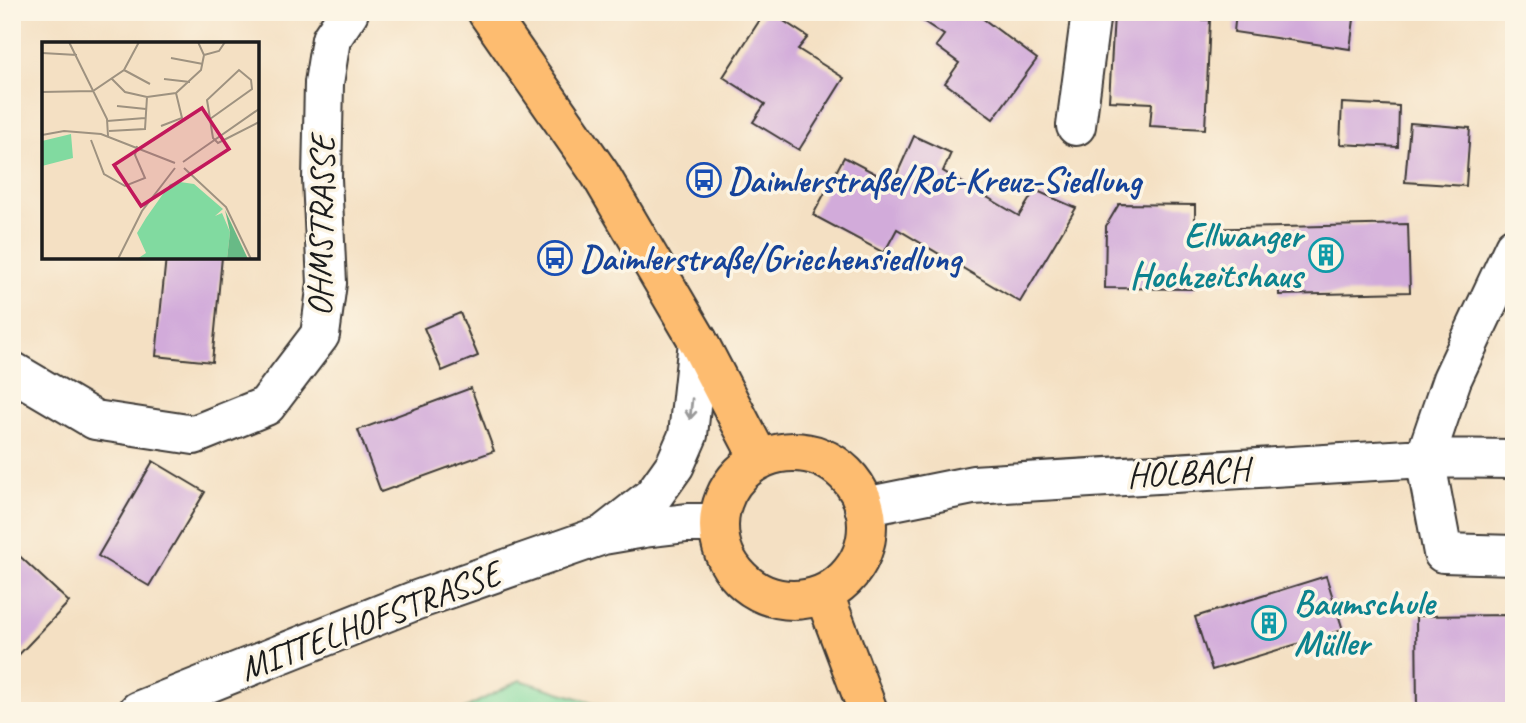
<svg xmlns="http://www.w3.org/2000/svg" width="1526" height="723" viewBox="0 0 1526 723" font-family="Caveat,sans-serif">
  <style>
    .green { fill: #81daa0; stroke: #4e7b5e; stroke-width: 2 }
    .building { fill: #d2abda }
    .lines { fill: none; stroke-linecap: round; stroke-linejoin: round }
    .minor-casing { stroke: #3c3935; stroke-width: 42 }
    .major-casing { stroke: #3c3935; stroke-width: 42 }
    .minor { stroke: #fff; stroke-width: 38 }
    .major { stroke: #fdbc70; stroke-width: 38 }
    .oneway { stroke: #999 }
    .labels { text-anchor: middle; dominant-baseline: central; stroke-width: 7; stroke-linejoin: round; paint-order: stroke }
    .transit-label { font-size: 35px; font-weight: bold; fill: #164399; stroke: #fcf5e5; text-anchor: start }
    .street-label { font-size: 35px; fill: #1c1c1c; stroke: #fcf5e5 }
    .culture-label { font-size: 35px; font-weight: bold; fill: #0d838f; stroke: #fcf5e5; text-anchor: end }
    .inset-road { fill: none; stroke: #9e9280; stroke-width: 2 }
    .view { fill: #c2185b; fill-opacity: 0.15; stroke: #c2185b; stroke-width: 3.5 }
    .inset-edge { fill: none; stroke: #1c1c1c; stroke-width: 3.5 }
  </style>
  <rect width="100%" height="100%" fill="#fcf5e5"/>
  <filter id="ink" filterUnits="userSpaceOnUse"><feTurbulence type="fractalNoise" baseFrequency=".0143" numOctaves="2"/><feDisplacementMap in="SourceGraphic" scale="14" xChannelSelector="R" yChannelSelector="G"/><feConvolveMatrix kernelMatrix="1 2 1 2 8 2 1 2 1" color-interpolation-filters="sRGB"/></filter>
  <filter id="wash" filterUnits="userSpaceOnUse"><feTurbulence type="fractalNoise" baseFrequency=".00686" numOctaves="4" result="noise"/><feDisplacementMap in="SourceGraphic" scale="28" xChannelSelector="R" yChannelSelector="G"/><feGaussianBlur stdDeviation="1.57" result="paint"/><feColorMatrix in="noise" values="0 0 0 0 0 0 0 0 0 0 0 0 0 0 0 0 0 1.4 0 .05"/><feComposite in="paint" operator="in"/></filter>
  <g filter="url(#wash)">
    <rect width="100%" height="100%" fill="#f4e0c3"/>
    <!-- green -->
    <path class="green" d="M 520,680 L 620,711 L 460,711 Z"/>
    <g id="blocks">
      <!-- building -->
      <path class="building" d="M 765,12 L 770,12 L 808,37 L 798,49 L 844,78 L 799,150 L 753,122 L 765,104 L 723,77 Z
        M 909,12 L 974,12 L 1037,59 L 993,119 L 945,83 L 959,63 L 936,46 L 944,35 Z
        M 1236,12 L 1355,12 L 1350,49 L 1234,32 Z
        M 1114,15 L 1210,20 L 1205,129 L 1150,126 L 1152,103 L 1109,101 Z
        M 1342,103 L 1399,106 L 1398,147 L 1340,144 Z
        M 1410,123 L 1470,128 L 1466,186 L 1405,182 Z
        M 914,136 L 951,153 L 943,171 L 1019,216 L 1035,190 L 1076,208 L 1020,302 L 897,229 L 884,253 L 813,215 L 844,157 L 893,183 Z
        M 1119,204 L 1195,205 L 1195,229 L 1408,224 L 1410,292 L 1279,295 L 1279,281 L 1194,283 L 1194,289 L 1105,288 L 1106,226 Z
        M 166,257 L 222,257 L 212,362 L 156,356 Z
        M 460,313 L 478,356 L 442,371 L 424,328 Z
        M 471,388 L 494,451 L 381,492 L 358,430 Z
        M 153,461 L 205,492 L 149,586 L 98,556 Z
        M 12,549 L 69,602 L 12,662 Z
        M 1326,576 L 1343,630 L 1212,670 L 1195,617 Z
        M 1514,615 L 1514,711 L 1417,711 L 1416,616 Z"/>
    </g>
  </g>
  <g filter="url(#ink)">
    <use href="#blocks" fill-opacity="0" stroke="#3c3935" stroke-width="2"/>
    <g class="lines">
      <!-- minor casing -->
      <g class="minor-casing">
        <path id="minor" d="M 1076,126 L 1091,12
          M 1514,247 L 1452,379 L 1425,458 L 1443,553 L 1514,555
          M 12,371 L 95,420 L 194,435 L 266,406 L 320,335 L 327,283 L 322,179 L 324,83 L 331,39 L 349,12
          M 864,507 L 973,485 L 1425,458 L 1514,459
          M 607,532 L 653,496 L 675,465 L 688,435 L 698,341
          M 138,711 L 414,601 L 603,535 L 644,528 L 687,523 L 719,523"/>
      </g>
      <!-- major casing -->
      <g class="major-casing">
        <path id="major" d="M 487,12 L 600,174 L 698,341 L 760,460
          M719 526a74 74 0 1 1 148 0a74 74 0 1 1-148 0Z
          M 824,594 L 868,711"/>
      </g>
      <!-- minor -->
      <use href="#minor" class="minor"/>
      <!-- major -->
      <use href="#major" class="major"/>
    </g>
    <!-- one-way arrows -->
    <defs><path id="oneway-shaft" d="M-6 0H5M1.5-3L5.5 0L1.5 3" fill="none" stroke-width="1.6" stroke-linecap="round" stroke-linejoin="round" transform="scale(1.75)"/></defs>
    <use class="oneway" href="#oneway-shaft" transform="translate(691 409) rotate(96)"/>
  </g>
  <!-- icons -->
  <defs>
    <g id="bus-ring" transform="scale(1.75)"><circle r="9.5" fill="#fcf5e5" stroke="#1a4fb4" stroke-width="1.5"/><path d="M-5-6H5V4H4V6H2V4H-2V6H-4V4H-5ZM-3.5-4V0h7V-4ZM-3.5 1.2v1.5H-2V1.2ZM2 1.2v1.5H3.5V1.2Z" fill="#1a4fb4"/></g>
    <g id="building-ring" transform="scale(1.75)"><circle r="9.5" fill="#fcf5e5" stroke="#0f9aa8" stroke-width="1.5"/><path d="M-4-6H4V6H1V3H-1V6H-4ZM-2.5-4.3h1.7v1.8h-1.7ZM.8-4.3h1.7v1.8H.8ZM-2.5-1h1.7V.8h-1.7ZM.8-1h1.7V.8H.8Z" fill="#0f9aa8"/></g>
  </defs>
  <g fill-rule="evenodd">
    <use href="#bus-ring" x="704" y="180"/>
    <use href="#building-ring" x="1326" y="255"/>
    <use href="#bus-ring" x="555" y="258"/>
    <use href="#building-ring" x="1269" y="623"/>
  </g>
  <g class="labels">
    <!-- transit labels -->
    <g class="transit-label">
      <text x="728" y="180">Daimlerstraße/Rot-Kreuz-Siedlung</text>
      <text x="580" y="258">Daimlerstraße/Griechensiedlung</text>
    </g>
    <!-- street labels -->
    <g class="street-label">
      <text transform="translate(321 226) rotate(-89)">OHMSTRASSE</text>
      <text transform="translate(1188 472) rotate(-3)">HOLBACH</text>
      <text transform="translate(370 621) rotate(-21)">MITTELHOFSTRASSE</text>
    </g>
    <!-- culture labels -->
    <g class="culture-label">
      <text x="1302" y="235">Ellwanger<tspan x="1302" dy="40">Hochzeitshaus</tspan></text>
      <text x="1294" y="603" text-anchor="start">Baumschule<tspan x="1294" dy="40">Müller</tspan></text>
    </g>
  </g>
  <!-- overview -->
  <g transform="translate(42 42)">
    <rect width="217" height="217" fill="#f4e0c3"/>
    <path d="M 29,92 L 31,116 L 0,124 L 0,99 ZM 138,140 L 152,142 L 181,167 L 173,174 L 180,171 L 188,190 L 185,217 L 95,217 L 104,211 L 95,191 L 104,176 L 128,142 Z" fill="#81daa0"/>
    <path d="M 183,168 L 206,217 L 185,217 L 188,190 Z" fill="#68ba86"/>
    <path class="inset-road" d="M 27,0 L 65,77 L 66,94M 0,11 L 35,13M 162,13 L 177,9 L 183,0M 129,16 L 161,22M 82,28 L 108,42M 70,37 L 83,50 L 105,55 L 134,51 L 159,28 L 162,13 L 156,0M 122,37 L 148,40M 0,50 L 51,49 L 82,28 L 97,0M 75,64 L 104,67M 168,77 L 210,47 L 209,38 L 197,28 L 165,58 L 167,70 L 170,90 L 171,96 L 176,101 L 217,80M 65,79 L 103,76M 119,84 L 140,76 L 134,51M 67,89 L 103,87 L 105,55M 0,93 L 22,89 L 59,92 L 133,121M 49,98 L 62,132 L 83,144 L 103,136 L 93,113 L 95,104M 141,120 L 217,67M 142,126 L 184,165 L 209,217M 76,217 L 100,169 L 133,126"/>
    <path class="view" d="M 160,66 L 187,107 L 99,164 L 72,123 Z"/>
    <rect width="217" height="217" class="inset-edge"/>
  </g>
  <!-- margin -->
  <rect width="1526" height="723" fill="none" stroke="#fcf5e5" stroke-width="42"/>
</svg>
